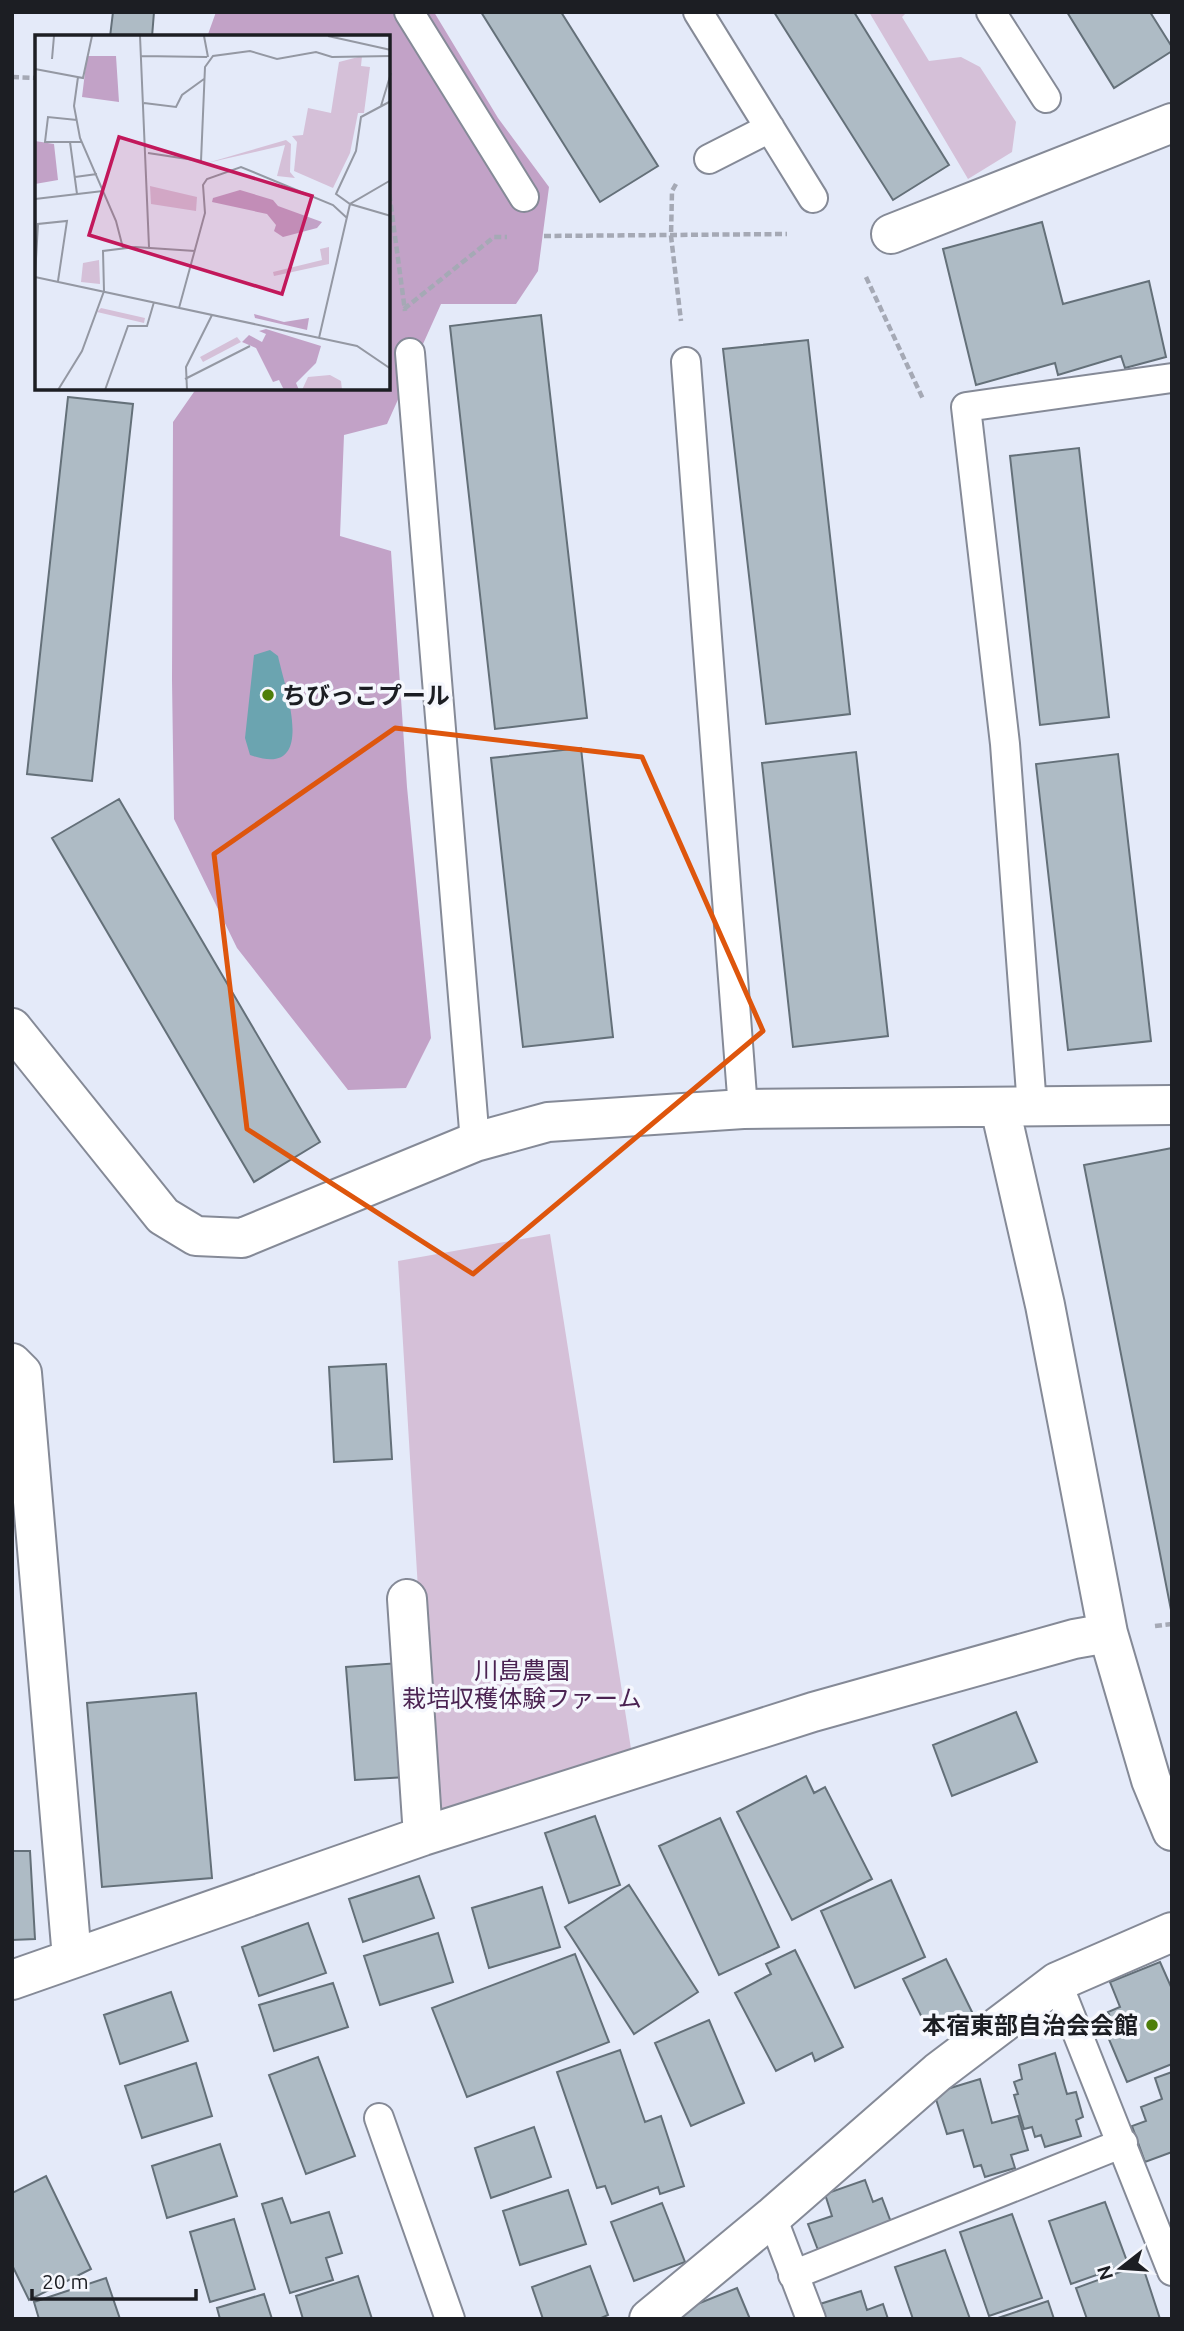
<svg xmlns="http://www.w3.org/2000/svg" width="1184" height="2331" viewBox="0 0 1184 2331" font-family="Ubuntu,'Noto Sans JP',sans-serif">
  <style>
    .green { fill: #d5c0d8 }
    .forest { fill: #c2a2c7 }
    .water { fill: #6ba4b0 }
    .building { fill: #aebbc5; stroke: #647079; stroke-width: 2 }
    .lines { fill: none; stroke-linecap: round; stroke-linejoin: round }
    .service-casing { stroke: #858a97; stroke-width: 32 }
    .pedestrian-casing { stroke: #858a97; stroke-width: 42 }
    .minor-casing { stroke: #858a97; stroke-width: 42 }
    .path { stroke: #a5a9b5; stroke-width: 4.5; stroke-dasharray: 7 3.5; stroke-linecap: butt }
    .service { stroke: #fff; stroke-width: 28 }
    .pedestrian { stroke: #fff; stroke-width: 38 }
    .minor { stroke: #fff; stroke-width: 38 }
    .marked { fill: none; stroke: #de560d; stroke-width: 5; stroke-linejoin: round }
    .poi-dot { fill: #4e7e0a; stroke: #f5f7fd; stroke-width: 2.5 }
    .labels { text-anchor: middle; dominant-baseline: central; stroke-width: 7; stroke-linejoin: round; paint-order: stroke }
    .poi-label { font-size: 24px; font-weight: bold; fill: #1c1e23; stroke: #f5f7fd; text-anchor: start }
    .park-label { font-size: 24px; fill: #4b2352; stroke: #f5f7fd }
    .inset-road { fill: none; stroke: #9498a3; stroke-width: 2 }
    .view { fill: #c2185b; fill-opacity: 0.15; stroke: #c2185b; stroke-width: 3.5 }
    .inset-edge { fill: none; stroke: #1c1e23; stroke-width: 3.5 }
  </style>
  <rect width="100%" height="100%" fill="#e4eaf9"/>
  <!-- green -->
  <path class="green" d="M 869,12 L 907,12 L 902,17 L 929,61 L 961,57 L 980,67 L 1016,122 L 1012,152 L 968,179 Z
    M 550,1234 L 632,1755 L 432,1819 L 398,1261 Z"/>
  <!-- forest -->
  <path class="forest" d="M 216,12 L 434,12 L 498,118 L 549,187 L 538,271 L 516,304 L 441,304 L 387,424 L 344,435 L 340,536 L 391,551 L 407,787 L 431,1038 L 406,1088 L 348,1090 L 237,948 L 174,819 L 172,680 L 173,422 L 196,389 L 388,388 L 388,37 L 207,37 Z"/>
  <!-- water -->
  <path class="water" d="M 270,650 L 278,656 C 285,689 319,780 250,755 L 245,738 L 254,655 Z"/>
  <!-- building -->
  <path class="building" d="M 113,12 L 154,12 L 152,37 L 110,37 Z
    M 481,12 L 561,12 L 658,166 L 600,202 Z
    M 774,12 L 854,12 L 949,165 L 893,200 Z
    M 1067,12 L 1150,12 L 1172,47 L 1172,51 L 1114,88 Z
    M 1042,222 L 1063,304 L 1149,281 L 1166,357 L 1125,368 L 1121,356 L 1058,375 L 1055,363 L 976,385 L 943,249 Z
    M 541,315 L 587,718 L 495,729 L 450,326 Z
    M 808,340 L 850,714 L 766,724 L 723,349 Z
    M 68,397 L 133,404 L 92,781 L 27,774 Z
    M 1079,448 L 1109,717 L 1040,725 L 1010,456 Z
    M 581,748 L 613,1037 L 523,1047 L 491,758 Z
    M 856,752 L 888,1036 L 793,1047 L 762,763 Z
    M 1118,754 L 1151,1041 L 1068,1050 L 1036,764 Z
    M 119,799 L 320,1142 L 254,1182 L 52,838 Z
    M 1172,1148 L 1172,1610 L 1171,1610 L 1084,1165 Z
    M 386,1364 L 392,1459 L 334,1462 L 329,1367 Z
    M 399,1663 L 407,1777 L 355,1780 L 346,1667 Z
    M 196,1693 L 212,1878 L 102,1887 L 87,1703 Z
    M 1016,1712 L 1037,1762 L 952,1796 L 933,1745 Z
    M 806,1776 L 814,1793 L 825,1787 L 872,1879 L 792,1920 L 737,1812 Z
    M 595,1816 L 620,1885 L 569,1903 L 545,1833 Z
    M 720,1818 L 779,1947 L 719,1975 L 659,1846 Z
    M 12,1851 L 30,1851 L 35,1939 L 12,1940 Z
    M 419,1876 L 434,1918 L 363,1942 L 349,1899 Z
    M 891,1880 L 925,1957 L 855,1988 L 821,1911 Z
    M 629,1885 L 698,1992 L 634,2034 L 565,1927 Z
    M 542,1887 L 560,1947 L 489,1968 L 472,1908 Z
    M 308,1923 L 326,1973 L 259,1996 L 242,1947 Z
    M 438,1933 L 453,1982 L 380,2005 L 364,1956 Z
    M 795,1950 L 843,2047 L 815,2061 L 812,2053 L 776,2071 L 735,1993 L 771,1974 L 766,1964 Z
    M 575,1954 L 609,2042 L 467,2097 L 432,2008 Z
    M 946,1959 L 974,2016 L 931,2036 L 903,1979 Z
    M 1160,1962 L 1172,1989 L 1172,2064 L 1127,2082 L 1108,2037 L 1117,2033 L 1108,2012 L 1120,2007 L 1110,1982 Z
    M 333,1983 L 348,2027 L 274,2051 L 259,2005 Z
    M 171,1992 L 188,2041 L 120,2064 L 104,2015 Z
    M 709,2020 L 744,2103 L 691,2126 L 655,2043 Z
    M 620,2050 L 645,2122 L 661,2116 L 684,2186 L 660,2194 L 658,2187 L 612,2204 L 605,2186 L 597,2188 L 557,2072 Z
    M 1055,2053 L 1067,2094 L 1076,2092 L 1083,2117 L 1076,2120 L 1081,2136 L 1045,2147 L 1041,2135 L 1035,2137 L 1032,2127 L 1024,2129 L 1014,2095 L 1018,2094 L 1014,2082 L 1022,2079 L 1019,2065 Z
    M 318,2057 L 355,2156 L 306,2174 L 269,2075 Z
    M 196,2063 L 212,2116 L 142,2138 L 125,2086 Z
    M 1172,2072 L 1172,2152 L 1145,2162 L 1132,2126 L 1146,2121 L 1141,2107 L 1162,2099 L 1155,2078 Z
    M 980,2079 L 992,2123 L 1018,2116 L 1028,2150 L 1011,2155 L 1015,2168 L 985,2177 L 981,2165 L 974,2167 L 963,2130 L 947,2134 L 934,2093 Z
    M 534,2127 L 551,2177 L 491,2198 L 475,2148 Z
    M 220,2144 L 237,2196 L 167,2218 L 152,2166 Z
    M 46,2176 L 91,2269 L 29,2300 L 12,2265 L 12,2193 Z
    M 865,2180 L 873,2202 L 882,2198 L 892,2225 L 818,2250 L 808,2224 L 832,2216 L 825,2194 Z
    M 568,2190 L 586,2244 L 520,2265 L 503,2211 Z
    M 282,2198 L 291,2223 L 329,2212 L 342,2253 L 326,2258 L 333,2280 L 290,2293 L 262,2204 Z
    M 1105,2202 L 1128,2264 L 1071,2284 L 1049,2221 Z
    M 662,2203 L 685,2262 L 634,2281 L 611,2222 Z
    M 1012,2214 L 1042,2298 L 989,2316 L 960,2232 Z
    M 234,2219 L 255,2289 L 210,2302 L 190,2232 Z
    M 945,2250 L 970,2319 L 913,2319 L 895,2267 Z
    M 1142,2264 L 1160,2319 L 1087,2319 L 1076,2288 Z
    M 590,2266 L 608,2315 L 599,2319 L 543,2319 L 532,2287 Z
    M 358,2276 L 372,2319 L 303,2319 L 296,2296 Z
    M 106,2278 L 120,2319 L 39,2319 L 34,2302 Z
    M 737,2288 L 750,2319 L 660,2319 Z
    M 861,2291 L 867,2310 L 883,2304 L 888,2319 L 825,2319 L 820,2304 Z
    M 264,2294 L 272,2319 L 220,2319 L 217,2308 Z
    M 1048,2301 L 1054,2319 L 999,2319 L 998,2318 Z"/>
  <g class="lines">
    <!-- service casing -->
    <g class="service-casing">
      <path id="service" d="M 409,12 L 524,197
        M 698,12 L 813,198
        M 991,12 L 1046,98
        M 709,159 L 770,128
        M 410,353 L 475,1142
        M 686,362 L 743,1109
        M 1032,1107 L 1005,744 L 966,407 L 1172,378
        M 1057,1982 L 1172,2271
        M 379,2118 L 450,2319
        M 772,2217 L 811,2319
        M 793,2275 L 1123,2143"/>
    </g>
    <!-- pedestrian casing -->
    <g class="pedestrian-casing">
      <path id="pedestrian" d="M 891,234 L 1172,123"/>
    </g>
    <!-- minor casing -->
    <g class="minor-casing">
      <path id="minor" d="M 12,1028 L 163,1216 L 196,1236 L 242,1238 L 475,1142 L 548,1122 L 743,1109 L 1172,1105
        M 1000,1108 L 1045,1305 L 1108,1633 L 1151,1780 L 1172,1831
        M 12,1363 L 22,1373 L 72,1958
        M 407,1599 L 423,1836
        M 12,1980 L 423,1836 L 813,1712 L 1074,1639 L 1108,1633
        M 649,2319 L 772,2217 L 938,2072 L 1057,1982 L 1172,1932"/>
    </g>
    <!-- path -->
    <path class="path" d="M 12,77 L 37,78
      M 388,184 L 405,311
      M 676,184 L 672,191 L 671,236 L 681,321
      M 544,236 L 787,234
      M 866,277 L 923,399
      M 404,309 L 494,237 L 507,237
      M 1155,1626 L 1172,1624"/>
    <!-- service -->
    <use href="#service" class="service"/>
    <!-- pedestrian -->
    <use href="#pedestrian" class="pedestrian"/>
    <!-- minor -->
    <use href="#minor" class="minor"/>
  </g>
  <!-- marked area -->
  <path class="marked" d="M 395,728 L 642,757 L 763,1031 L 473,1274 L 247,1129 L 214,854 Z"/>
  <!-- markers -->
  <g class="poi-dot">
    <circle cx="268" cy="695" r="7"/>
    <circle cx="1152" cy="2025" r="7"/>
  </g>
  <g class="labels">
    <!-- poi labels -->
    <g class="poi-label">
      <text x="282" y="695">ちびっこプール</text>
      <text x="1138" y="2025" text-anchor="end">本宿東部自治会会館</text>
    </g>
    <!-- park labels -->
    <g class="park-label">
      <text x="522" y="1670">川島農園<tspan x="522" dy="28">栽培収穫体験ファーム</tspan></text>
    </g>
  </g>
  <!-- overview -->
  <g transform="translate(35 35)">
    <rect width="355" height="355" fill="#e4eaf9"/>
    <path d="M 327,21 L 326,31 L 335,32 L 329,78 L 323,78 L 315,118 L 298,153 L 259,136 L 262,107 L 257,101 L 268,100 L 273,73 L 296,78 L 304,27 ZM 251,105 L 256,109 L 255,137 L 260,143 L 242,141 L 250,110 L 172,128 ZM 115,151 L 162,162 L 161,176 L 116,169 ZM 294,212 L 294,229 L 239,241 L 238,237 L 287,225 L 285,214 ZM 64,225 L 65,249 L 46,247 L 48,228 ZM 66,273 L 110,283 L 109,288 L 62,277 ZM 202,302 L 206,307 L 168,327 L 165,322 ZM 295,340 L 306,346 L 307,355 L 267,355 L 273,342 Z" fill="#d5c0d8"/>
    <path d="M 52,21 L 81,21 L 84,67 L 47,62 ZM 0,106 L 19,109 L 23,145 L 0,149 ZM 205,155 L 238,165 L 243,171 L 287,187 L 282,193 L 248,202 L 239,196 L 241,190 L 232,179 L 177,167 L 178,163 ZM 219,279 L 249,287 L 274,283 L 272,295 L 220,283 ZM 231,294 L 286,311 L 281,328 L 261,348 L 264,355 L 249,355 L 244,345 L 238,347 L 221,313 L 207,307 L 214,300 L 227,307 L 231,299 L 224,296 Z" fill="#c2a2c7"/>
    <path class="inset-road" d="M 105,1 L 114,212M 169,1 L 173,22M 293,1 L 356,15M 106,21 L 172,22M 17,24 L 19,1M 0,34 L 48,43 L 57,1M 43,42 L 39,71 L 45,103 L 81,186 L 88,213M 356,66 L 326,82 L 321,116 L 301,159 L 315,169 L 356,181M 109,68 L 141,72 L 147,60 L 169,44M 346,71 L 356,38M 42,85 L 13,82 L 10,107 L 46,107M 35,107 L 42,159M 113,118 L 166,126 L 170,32 L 178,21 L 215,16 L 242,24 L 281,17 L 297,22 L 356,21M 40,142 L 62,139M 0,164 L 68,156M 0,241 L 3,189 L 32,186 L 23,246M 0,242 L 322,311 L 356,334M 144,273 L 170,178 L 168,150 L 172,144 L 206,132 L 298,170 L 312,183M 284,303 L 315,169 L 356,145M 150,344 L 215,311M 23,355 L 47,316 L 69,256 L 68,216 L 100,212 L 160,216M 70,355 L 93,291 L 112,291 L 119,267M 152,355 L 151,332 L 177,280"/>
    <path class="view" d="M 84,102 L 277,161 L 247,259 L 54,200 Z"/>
    <rect width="355" height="355" class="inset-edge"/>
  </g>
  <!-- border -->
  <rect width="1184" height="2331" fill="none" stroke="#1c1e23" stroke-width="28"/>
  <!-- north arrow -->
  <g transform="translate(1121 2268) rotate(253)" stroke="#f5f7fd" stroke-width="5" paint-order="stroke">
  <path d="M0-5L12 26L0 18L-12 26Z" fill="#1c1e23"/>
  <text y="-10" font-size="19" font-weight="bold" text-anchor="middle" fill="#1c1e23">N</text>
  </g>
  <!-- scale -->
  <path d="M32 2289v10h164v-10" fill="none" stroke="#1c1e23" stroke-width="3.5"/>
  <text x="42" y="2289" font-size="21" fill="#1c1e23" stroke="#f5f7fd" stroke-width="5" paint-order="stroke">20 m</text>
</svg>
